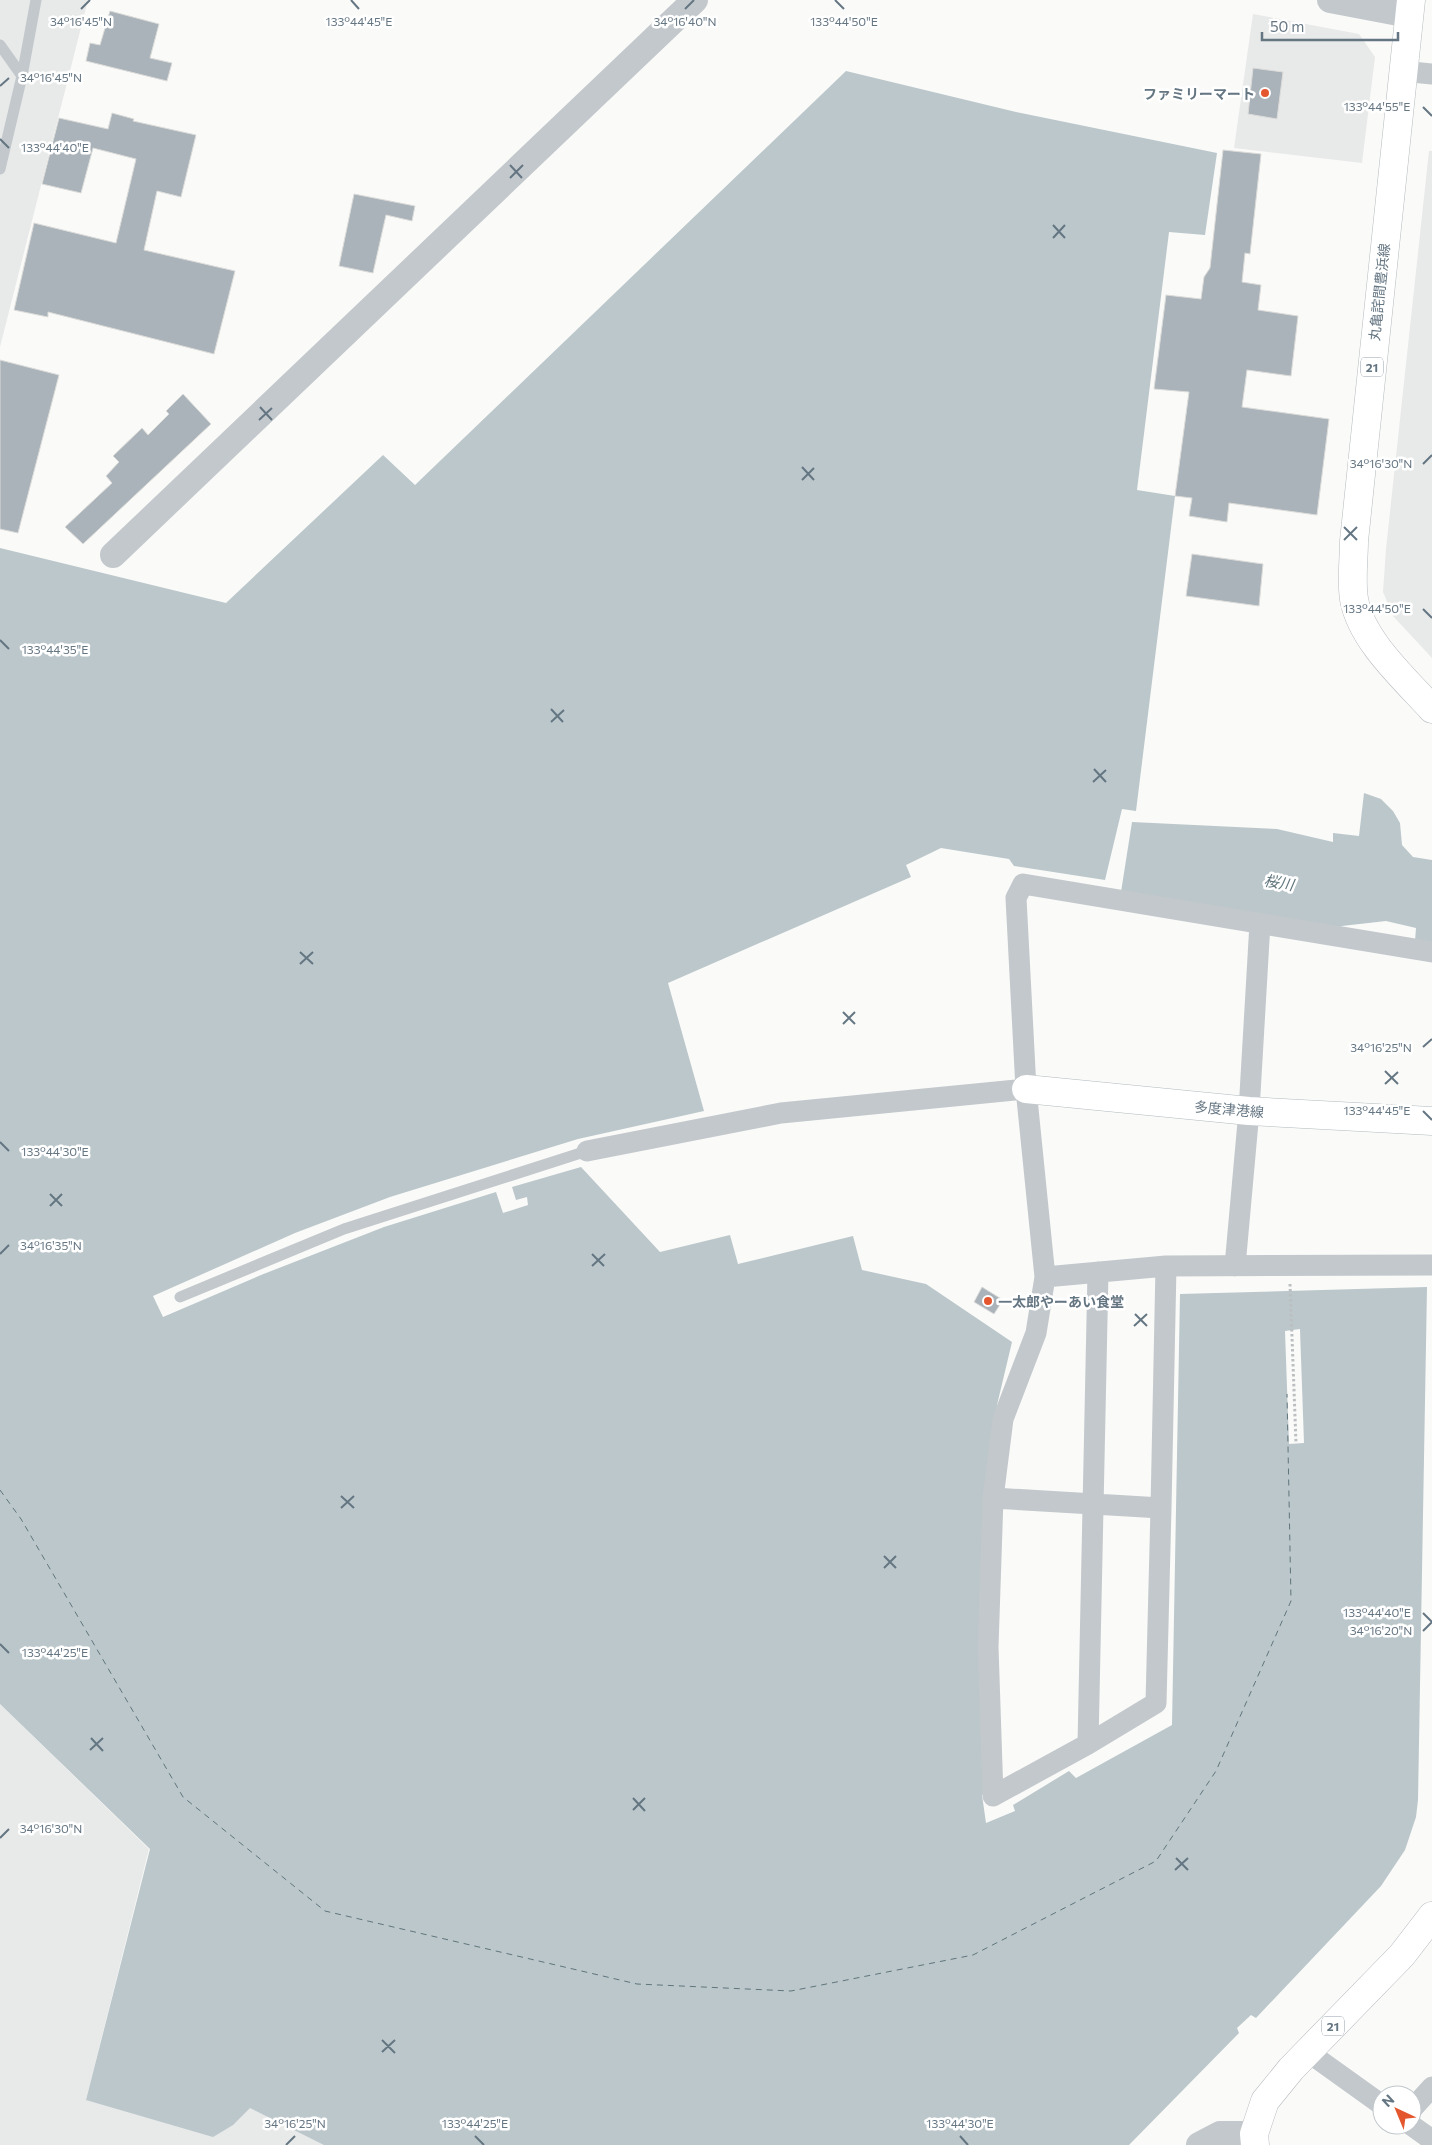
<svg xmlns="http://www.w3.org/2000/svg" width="1432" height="2145" viewBox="0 0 1432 2145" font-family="Commissioner,'Noto Sans JP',sans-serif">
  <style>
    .built { fill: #e8e9e9 }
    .water { fill: #bbc7cb }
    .pier { fill: #fafaf8 }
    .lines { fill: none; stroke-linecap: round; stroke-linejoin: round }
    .ferry { stroke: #60757c; stroke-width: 1; stroke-dasharray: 6 5; stroke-linecap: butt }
    .building { fill: #aab3b9; stroke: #dcdcda }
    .secondary-casing { stroke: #b3babf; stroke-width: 29 }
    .primary-casing { stroke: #b5babe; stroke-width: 29 }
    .path { stroke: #bbbfc2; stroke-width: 3; stroke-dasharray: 2.5 2.5; stroke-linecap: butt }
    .service { stroke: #c3c8cc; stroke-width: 11 }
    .minor { stroke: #c3c8cc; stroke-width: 21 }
    .tertiary { stroke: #c3c8cc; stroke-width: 26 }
    .secondary { stroke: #fff; stroke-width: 28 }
    .primary { stroke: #fff; stroke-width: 28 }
    .ticks { fill: none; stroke: #657683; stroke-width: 2 }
    .poi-dot { fill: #e4572e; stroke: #fff; stroke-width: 2 }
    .labels { text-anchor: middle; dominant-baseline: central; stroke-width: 5; stroke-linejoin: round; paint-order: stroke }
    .shield { fill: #fff; stroke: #939fa8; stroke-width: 1 }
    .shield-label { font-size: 12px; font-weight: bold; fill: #657683 }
    .poi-label { font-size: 14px; font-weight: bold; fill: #657683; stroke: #fff; text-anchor: end }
    .street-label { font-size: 14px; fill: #657683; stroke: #fff }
    .water-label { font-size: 15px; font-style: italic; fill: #60757c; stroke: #fff }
    .ticks-label { font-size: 12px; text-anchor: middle; fill: #657683; stroke: #fff; stroke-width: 5; stroke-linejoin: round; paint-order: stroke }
  </style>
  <rect width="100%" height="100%" fill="#fafaf8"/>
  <!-- built -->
  <path class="built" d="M 0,0 L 88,0 L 0,347 Z
    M 1253,14 L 1359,34 L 1375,57 L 1362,163 L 1234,148 Z
    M 1429,151 L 1432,151 L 1432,658 L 1393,616 L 1383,592 L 1386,549 Z
    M 0,1704 L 149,1849 L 86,2100 L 250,2106 L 329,2145 L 0,2145 Z"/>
  <!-- water -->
  <path class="water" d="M 846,71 L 1016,112 L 1217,153 L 1205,235 L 1169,232 L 1137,490 L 1175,496 L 1136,811 L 1122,809 L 1105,880 L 1014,866 L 1009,859 L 941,848 L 906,865 L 911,877 L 668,983 L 704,1111 L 578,1139 L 390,1197 L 295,1233 L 153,1296 L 163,1317 L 261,1275 L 384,1227 L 496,1192 L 503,1213 L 528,1205 L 527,1197 L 516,1200 L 512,1187 L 581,1167 L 660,1252 L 730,1235 L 738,1264 L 853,1236 L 862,1270 L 926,1284 L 1012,1342 L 997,1405 L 986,1791 L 982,1795 L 986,1823 L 1015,1811 L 1013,1805 L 1069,1771 L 1076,1778 L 1172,1725 L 1180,1294 L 1427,1287 L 1418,1800 L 1416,1817 L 1405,1850 L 1381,1886 L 1256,2018 L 1251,2015 L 1237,2028 L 1239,2033 L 1129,2145 L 324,2145 L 250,2108 L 233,2125 L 213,2137 L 86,2100 L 150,1849 L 0,1704 L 0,548 L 226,603 L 383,455 L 415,485 Z
    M 1364,793 L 1381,799 L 1393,811 L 1400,823 L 1402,845 L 1413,857 L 1432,860 L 1432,943 L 1415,941 L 1416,928 L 1386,921 L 1333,927 L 1121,892 L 1132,822 L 1277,829 L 1333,842 L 1333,833 L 1359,836 Z"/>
  <!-- pier -->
  <path class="pier" d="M 1300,1329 L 1304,1443 L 1289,1444 L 1285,1331 Z"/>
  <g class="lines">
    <!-- ferry -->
    <path class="ferry" d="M 0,1490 L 21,1519 L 183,1797 L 325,1911 L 637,1984 L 791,1991 L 973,1955 L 1156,1861 L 1216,1771 L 1291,1601 L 1287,1394"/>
  </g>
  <!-- building -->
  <path class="building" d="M 110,11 L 159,24 L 150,58 L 172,63 L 167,81 L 86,61 L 90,43 L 100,45 Z
    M 1253,68 L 1283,72 L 1277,119 L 1248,114 Z
    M 112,113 L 134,119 L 133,121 L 196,135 L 181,197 L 157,191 L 144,250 L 235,271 L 214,354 L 48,312 L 48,317 L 14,310 L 34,223 L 116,243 L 136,159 L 93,148 L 81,193 L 42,184 L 59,118 L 108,129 Z
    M 1223,150 L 1261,154 L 1250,254 L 1245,253 L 1242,282 L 1261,285 L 1258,310 L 1298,316 L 1291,376 L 1247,370 L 1242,407 L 1329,419 L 1317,515 L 1229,503 L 1227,522 L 1189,516 L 1192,498 L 1175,496 L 1189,392 L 1154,389 L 1166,295 L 1201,299 L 1204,277 L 1210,268 Z
    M 354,194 L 415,206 L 412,221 L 386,215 L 373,273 L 339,266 Z
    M 0,360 L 59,375 L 18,533 L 0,529 Z
    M 183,394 L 211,424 L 83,544 L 65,527 L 112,483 L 106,476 L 119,462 L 113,456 L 142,428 L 148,435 L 169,414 L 166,411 Z
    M 1192,554 L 1263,564 L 1259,606 L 1186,596 Z
    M 982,1287 L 1003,1300 L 994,1314 L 974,1302 Z"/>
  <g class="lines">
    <!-- secondary casing -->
    <g class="secondary-casing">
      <path id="secondary" d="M 1026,1089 L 1249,1111 L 1432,1121"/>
    </g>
    <!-- primary casing -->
    <g class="primary-casing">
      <path id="primary" d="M 1411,0 L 1354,541 C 1354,559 1351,580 1354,599 C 1361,640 1405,679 1432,709
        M 1255,2145 L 1254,2134 L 1265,2101 L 1291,2069 L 1402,1955 L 1432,1916"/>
    </g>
    <!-- path -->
    <path class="path" d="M 1290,1284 L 1296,1443"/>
    <!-- service -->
    <path class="service" d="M 0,45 L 22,76
      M 0,169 L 22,76 L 36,0
      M 180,1297 L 344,1229 L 587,1151"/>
    <!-- minor -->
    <path class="minor" d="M 1402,71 L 1432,74
      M 1026,1089 L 1045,1277 L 1036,1333 L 1003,1419 L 993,1498 L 1161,1508 L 1166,1266
      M 587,1151 L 781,1113 L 1026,1089 L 1016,898 L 1023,884 L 1432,952
      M 1235,1266 L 1249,1111 L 1260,923
      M 1045,1277 L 1166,1266 L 1432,1265
      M 993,1498 L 988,1647 L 993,1796 L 1088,1744 L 1156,1703 L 1161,1508
      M 1088,1744 L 1098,1272
      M 1308,2052 L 1382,2105
      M 1412,2109 L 1432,2087
      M 1411,2125 L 1432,2140"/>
    <!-- tertiary -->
    <path class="tertiary" d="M 1330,0 L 1409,15
      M 113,555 L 695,0
      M 1199,2145 L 1220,2134 L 1254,2134"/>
    <!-- secondary -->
    <use href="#secondary" class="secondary"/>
    <!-- primary -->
    <use href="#primary" class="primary"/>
  </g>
  <!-- ticks -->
  <path class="ticks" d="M 351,0 L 359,9M 835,0 L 844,9M 81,9 L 90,0M 685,9 L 694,0M 0,86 L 9,78M 1423,107 L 1432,116M 0,139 L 9,148M 510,165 L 522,178M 510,178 L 523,165M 1053,225 L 1065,238M 1053,238 L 1065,225M 260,407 L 272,420M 259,420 L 272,408M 1423,464 L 1432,455M 802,467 L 814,480M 802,480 L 814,468M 1344,527 L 1357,540M 1344,540 L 1357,527M 1423,609 L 1432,618M 0,640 L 9,649M 551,709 L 563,722M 551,722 L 564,710M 1094,769 L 1106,782M 1093,782 L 1106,770M 300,952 L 313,964M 300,964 L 313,952M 843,1012 L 855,1024M 843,1024 L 855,1012M 1423,1047 L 1432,1039M 1385,1071 L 1398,1084M 1385,1084 L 1398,1072M 1423,1111 L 1432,1120M 0,1142 L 9,1151M 50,1194 L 62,1206M 50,1206 L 62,1194M 0,1254 L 9,1245M 592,1254 L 604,1266M 592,1266 L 605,1254M 1135,1314 L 1147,1326M 1134,1326 L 1147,1314M 341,1496 L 354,1508M 341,1508 L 354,1496M 884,1556 L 896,1568M 884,1568 L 896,1556M 1423,1613 L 1432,1622M 1423,1631 L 1432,1622M 0,1644 L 9,1653M 91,1738 L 103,1751M 90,1750 L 103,1738M 633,1798 L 645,1811M 633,1810 L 645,1798M 0,1838 L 9,1829M 1176,1858 L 1188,1870M 1175,1870 L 1188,1858M 382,2040 L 395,2053M 382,2052 L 395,2040M 475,2136 L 484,2145M 960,2136 L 968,2145M 286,2145 L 295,2136"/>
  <!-- markers -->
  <g class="poi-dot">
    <circle cx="1265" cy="93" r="5"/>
    <circle cx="988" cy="1301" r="5"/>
  </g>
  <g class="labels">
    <!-- shield labels -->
    <g class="shield">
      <rect x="1361" y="357.5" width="22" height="19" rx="4"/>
      <rect x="1322" y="2016.5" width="22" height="19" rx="4"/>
    </g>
    <g class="shield-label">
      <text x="1372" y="367">21</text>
      <text x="1333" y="2026">21</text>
    </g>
    <!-- poi labels -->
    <g class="poi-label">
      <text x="1255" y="93">ファミリーマート</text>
      <text x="998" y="1301" text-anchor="start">一太郎やーあい食堂</text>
    </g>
    <!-- street labels -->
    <g class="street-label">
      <text transform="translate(1379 292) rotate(-84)">丸亀詫間豊浜線</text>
      <text transform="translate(1229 1109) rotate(5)">多度津港線</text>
    </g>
    <!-- water labels -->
    <g class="water-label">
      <text transform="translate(1279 882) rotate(9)">桜川</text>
    </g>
  </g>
  <g class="ticks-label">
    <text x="81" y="26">34°16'45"N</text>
    <text x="685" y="26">34°16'40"N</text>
    <text x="359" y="26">133°44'45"E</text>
    <text x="844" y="26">133°44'50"E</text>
    <text x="51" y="82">34°16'45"N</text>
    <text x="1377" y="111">133°44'55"E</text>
    <text x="55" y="152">133°44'40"E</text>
    <text x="1381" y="468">34°16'30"N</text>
    <text x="1377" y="613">133°44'50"E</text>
    <text x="55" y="654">133°44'35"E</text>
    <text x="1381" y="1052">34°16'25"N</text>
    <text x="1377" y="1115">133°44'45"E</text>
    <text x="55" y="1156">133°44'30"E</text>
    <text x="51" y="1250">34°16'35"N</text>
    <text x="1377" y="1617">133°44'40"E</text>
    <text x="1381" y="1635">34°16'20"N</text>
    <text x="55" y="1657">133°44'25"E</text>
    <text x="51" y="1833">34°16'30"N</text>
    <text x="475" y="2128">133°44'25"E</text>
    <text x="960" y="2128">133°44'30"E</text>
    <text x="295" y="2128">34°16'25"N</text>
  </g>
  <!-- north arrow -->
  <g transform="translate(1397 2110) rotate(316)"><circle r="24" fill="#ffffff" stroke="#c1c8cd"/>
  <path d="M0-4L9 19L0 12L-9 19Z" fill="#e4572e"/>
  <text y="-8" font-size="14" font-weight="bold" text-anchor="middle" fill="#657683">N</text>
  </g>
  <!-- scale -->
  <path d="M1262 32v8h136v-8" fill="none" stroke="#657683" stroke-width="2.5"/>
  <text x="1270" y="32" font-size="15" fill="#657683" stroke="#ffffff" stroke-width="4" paint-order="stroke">50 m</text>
</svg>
